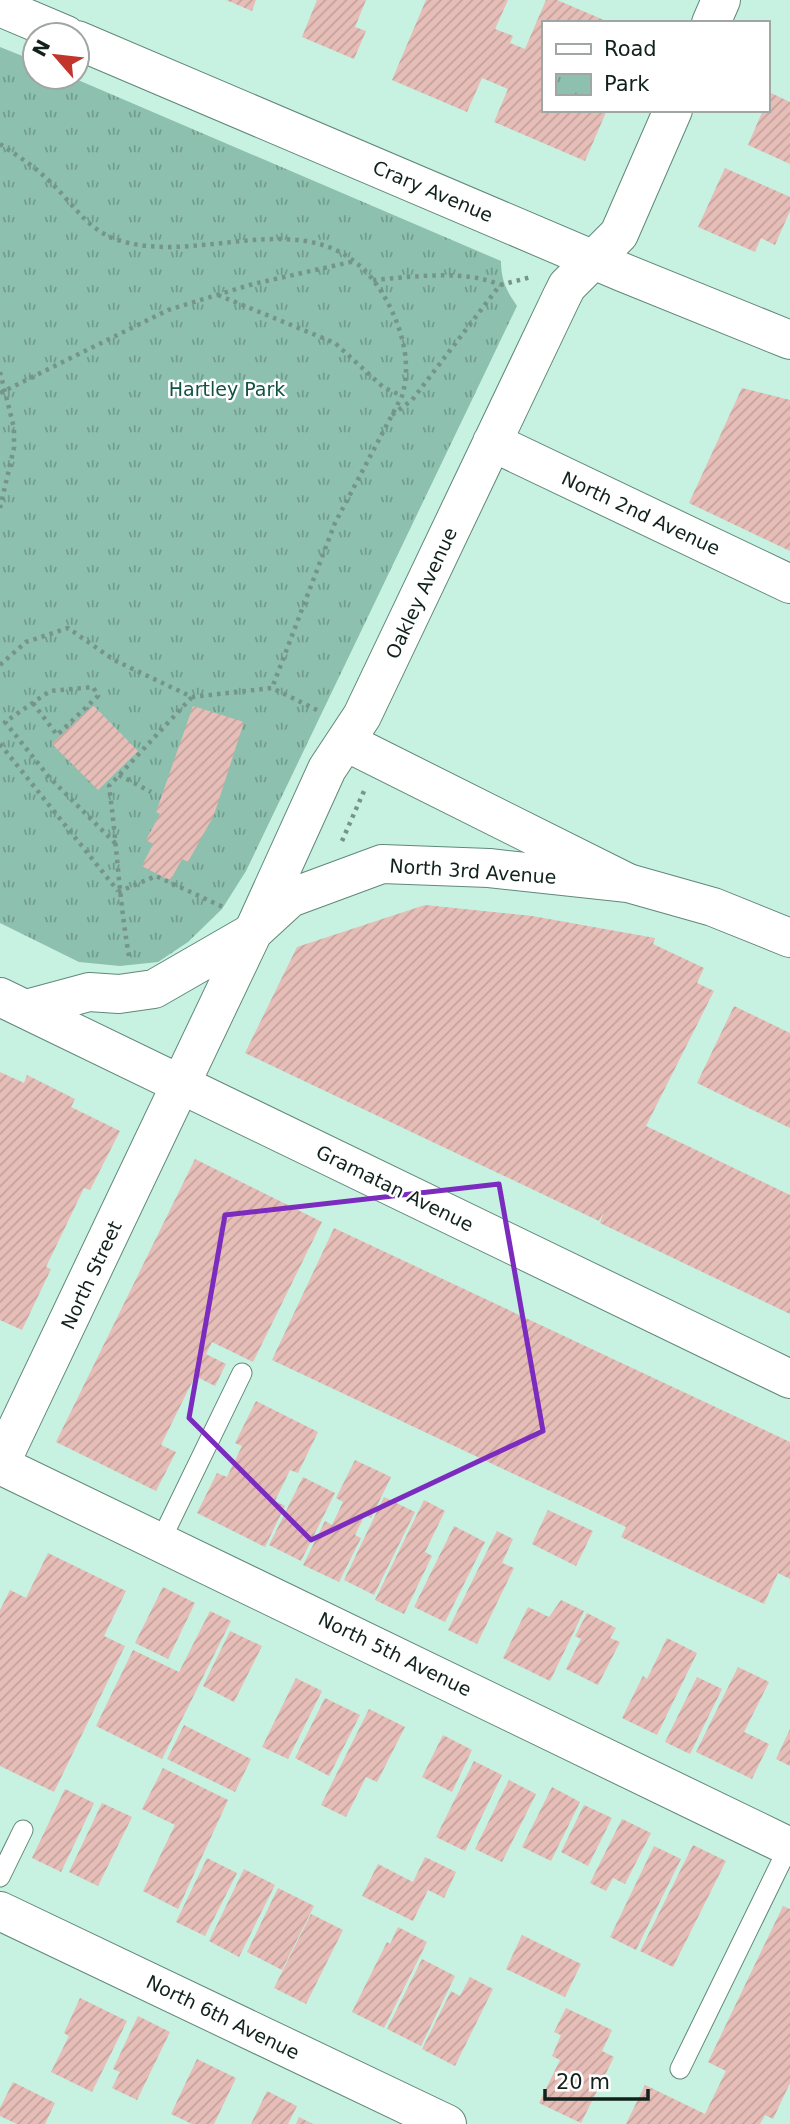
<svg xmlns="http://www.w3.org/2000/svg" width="790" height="2124" viewBox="0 0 790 2124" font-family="'DejaVu Sans',sans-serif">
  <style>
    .park { fill: url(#park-tufts) }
    .building { fill: url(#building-hatch) }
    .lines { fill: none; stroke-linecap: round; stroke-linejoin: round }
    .service-casing { stroke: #61887a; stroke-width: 21 }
    .minor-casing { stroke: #61887a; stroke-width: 40 }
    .tertiary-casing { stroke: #61887a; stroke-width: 40 }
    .secondary-casing { stroke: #61887a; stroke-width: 40 }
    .path { stroke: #76958a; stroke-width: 4.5; stroke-dasharray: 3.5 5; stroke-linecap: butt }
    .service { stroke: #fff; stroke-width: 19 }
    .minor { stroke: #fff; stroke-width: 38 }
    .tertiary { stroke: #fff; stroke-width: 38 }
    .secondary { stroke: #fff; stroke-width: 38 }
    .marked { fill: none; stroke: #7b2cbf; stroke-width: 5; stroke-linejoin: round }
    .labels { text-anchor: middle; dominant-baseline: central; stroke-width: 5; stroke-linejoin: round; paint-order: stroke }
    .street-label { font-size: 19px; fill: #11211c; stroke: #fff }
    .park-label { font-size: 19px; fill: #105342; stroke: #fff }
  </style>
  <defs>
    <pattern id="park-tufts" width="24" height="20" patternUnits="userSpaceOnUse" patternTransform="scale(1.75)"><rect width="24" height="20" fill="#8dc0ae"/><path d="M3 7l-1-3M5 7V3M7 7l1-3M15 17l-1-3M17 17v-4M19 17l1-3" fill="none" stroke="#729c8d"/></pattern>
    <pattern id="building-hatch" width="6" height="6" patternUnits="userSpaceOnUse" patternTransform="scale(1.75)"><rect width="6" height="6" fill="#e6bdb7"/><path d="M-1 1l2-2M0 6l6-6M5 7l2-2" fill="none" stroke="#c4a29d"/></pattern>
  </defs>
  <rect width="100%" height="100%" fill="#c7f1e1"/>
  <!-- park -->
  <path class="park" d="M 0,47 L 35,61 L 35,77 L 71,77 L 501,261 C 501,280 506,290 517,306 L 246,871 L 222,909 L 188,942 L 158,962 L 120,966 L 79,962 L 0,923 Z"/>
  <!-- building -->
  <path class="building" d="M 226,0 L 256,0 L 252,11 Z
    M 317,0 L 366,0 L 355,27 L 366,31 L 354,59 L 302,37 Z
    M 426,0 L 508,0 L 495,29 L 513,36 L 510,43 L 525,49 L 546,0 L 557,0 L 611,23 L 543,23 L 543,110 L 607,110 L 585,161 L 494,122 L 508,89 L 482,78 L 467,112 L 392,80 Z
    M 771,93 L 790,102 L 790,164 L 748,145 L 763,110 L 767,110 Z
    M 725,168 L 790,197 L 790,211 L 775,245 L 761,238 L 755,252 L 698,227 Z
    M 742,388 L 790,400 L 790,551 L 689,503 Z
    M 93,705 L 138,751 L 98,790 L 52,744 Z
    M 193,706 L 244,722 L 214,815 L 188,862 L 182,859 L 170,881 L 142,866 L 153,844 L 146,840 L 160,814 L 156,812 Z
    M 425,905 L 532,916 L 655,938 L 653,944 L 704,968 L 697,983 L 714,991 L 646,1126 L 790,1195 L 790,1314 L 600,1223 L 604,1211 L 599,1221 L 245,1053 L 297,947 Z
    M 734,1006 L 790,1033 L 790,1128 L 697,1083 Z
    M 0,1072 L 24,1083 L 27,1075 L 75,1099 L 71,1107 L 120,1131 L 90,1190 L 84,1188 L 46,1267 L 51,1269 L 22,1330 L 0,1320 Z
    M 195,1159 L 322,1222 L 253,1362 L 212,1342 L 206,1354 L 226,1364 L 215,1386 L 195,1376 L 161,1445 L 176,1452 L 156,1491 L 56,1442 Z
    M 334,1228 L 790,1442 L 790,1579 L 778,1573 L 764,1604 L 621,1537 L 626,1527 L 272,1360 Z
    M 256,1401 L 318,1432 L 298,1473 L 290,1470 L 275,1501 L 285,1506 L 265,1547 L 197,1513 L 217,1473 L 227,1477 L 242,1446 L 235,1443 Z
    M 355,1460 L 391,1477 L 371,1518 L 365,1515 L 355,1535 L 361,1538 L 339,1582 L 303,1565 L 325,1521 L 332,1525 L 343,1502 L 336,1498 Z
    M 303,1477 L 335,1493 L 301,1561 L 269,1545 Z
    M 384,1497 L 415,1512 L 374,1595 L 344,1580 Z
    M 424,1500 L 445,1511 L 425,1552 L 432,1556 L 404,1614 L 375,1600 Z
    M 548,1510 L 593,1531 L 576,1566 L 532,1544 Z
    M 454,1526 L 485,1542 L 445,1622 L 414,1607 Z
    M 497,1531 L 513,1539 L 502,1563 L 514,1568 L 477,1644 L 448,1630 Z
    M 48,1553 L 126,1591 L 104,1636 L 125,1646 L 54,1792 L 0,1766 L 0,1610 L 10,1590 L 26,1598 Z
    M 163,1587 L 195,1603 L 168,1659 L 135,1643 Z
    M 561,1600 L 584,1611 L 550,1681 L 503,1658 L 528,1607 L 549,1617 Z
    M 210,1611 L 231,1621 L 162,1759 L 96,1726 L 133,1650 L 179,1672 Z
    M 587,1613 L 616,1628 L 610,1638 L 620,1642 L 598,1685 L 566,1669 L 581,1639 L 575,1636 Z
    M 230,1631 L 262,1646 L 234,1702 L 203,1686 Z
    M 667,1638 L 697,1653 L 657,1735 L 622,1718 L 643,1676 L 647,1679 Z
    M 738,1667 L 769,1682 L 744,1732 L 769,1744 L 752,1779 L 696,1752 Z
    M 697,1677 L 722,1689 L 690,1754 L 665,1742 Z
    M 296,1678 L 322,1691 L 288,1759 L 262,1747 Z
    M 325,1698 L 360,1715 L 329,1776 L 295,1758 Z
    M 369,1709 L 405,1727 L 377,1782 L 366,1777 L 346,1817 L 321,1805 Z
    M 184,1725 L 251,1759 L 235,1792 L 167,1759 Z
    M 790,1729 L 790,1766 L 776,1759 Z
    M 443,1735 L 472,1750 L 452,1792 L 422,1777 Z
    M 474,1761 L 502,1775 L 465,1851 L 436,1837 Z
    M 163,1768 L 228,1800 L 178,1909 L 143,1891 L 175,1825 L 142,1809 Z
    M 509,1780 L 536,1794 L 502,1862 L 475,1849 Z
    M 552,1787 L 580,1802 L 551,1861 L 522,1847 Z
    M 65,1789 L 94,1803 L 61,1872 L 32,1858 Z
    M 102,1803 L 132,1817 L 98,1886 L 69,1872 Z
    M 584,1805 L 612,1818 L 588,1866 L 561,1852 Z
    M 622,1819 L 651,1833 L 625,1884 L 613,1878 L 606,1891 L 590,1883 Z
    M 693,1845 L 726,1861 L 673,1967 L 640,1951 Z
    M 654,1846 L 681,1859 L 636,1950 L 610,1937 Z
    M 425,1857 L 456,1872 L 444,1898 L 428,1890 L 413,1921 L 362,1896 L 378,1864 L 413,1882 Z
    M 207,1858 L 237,1873 L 205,1936 L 176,1922 Z
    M 244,1869 L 275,1885 L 239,1957 L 209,1941 Z
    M 278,1888 L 314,1906 L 282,1970 L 247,1952 Z
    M 783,1906 L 790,1909 L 790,2083 L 773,2119 L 765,2115 L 760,2124 L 626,2124 L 645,2085 L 705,2114 L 726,2071 L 708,2062 Z
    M 311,1914 L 343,1930 L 306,2004 L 274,1988 Z
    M 398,1927 L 427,1942 L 384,2028 L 352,2012 L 387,1942 L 390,1944 Z
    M 522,1935 L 581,1964 L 565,1997 L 506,1969 Z
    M 422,1959 L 455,1976 L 421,2046 L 387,2029 Z
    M 470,1977 L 493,1989 L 455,2066 L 422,2049 L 451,1991 L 460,1996 Z
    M 80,1998 L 127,2021 L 92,2092 L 51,2072 L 69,2036 L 64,2033 Z
    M 566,2008 L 612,2030 L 602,2051 L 614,2057 L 581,2123 L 539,2103 L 560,2060 L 552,2056 L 561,2035 L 554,2032 Z
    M 138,2016 L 170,2032 L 137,2100 L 112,2088 L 120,2072 L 113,2069 Z
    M 197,2059 L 236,2078 L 214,2124 L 192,2124 L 171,2114 Z
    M 13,2082 L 55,2103 L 45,2124 L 17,2124 L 0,2116 L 0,2108 Z
    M 267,2091 L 297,2106 L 288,2124 L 251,2124 Z
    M 299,2117 L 313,2124 L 296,2124 Z"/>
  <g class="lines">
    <!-- service casing -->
    <g class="service-casing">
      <path id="service" d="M 161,1540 L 242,1373
        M 0,1877 L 23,1830
        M 680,2069 L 789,1846"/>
    </g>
    <!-- minor casing -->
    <g class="minor-casing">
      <path id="minor" d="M 0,7 L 66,35
        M 711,23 L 721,0
        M 77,40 L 622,272 L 790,340
        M 492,442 L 790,584
        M 346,742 L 626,882
        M 253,932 L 327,769 L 362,716 L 561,298 L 567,286 L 619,234 L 673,110
        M 0,1465 L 790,1847
        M 0,1911 L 447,2124"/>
    </g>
    <!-- tertiary casing -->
    <g class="tertiary-casing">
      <path id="tertiary" d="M 0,1464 L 253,932 L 290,898 L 382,864 L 489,868 L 628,883 L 713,907 L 790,938"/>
    </g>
    <!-- secondary casing -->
    <g class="secondary-casing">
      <path id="secondary" d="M 0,997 L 790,1379
        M 26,1009 L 89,992 L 119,994 L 154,989 L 253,932"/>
    </g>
    <!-- path -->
    <path class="path" d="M 0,144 C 16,155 33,165 47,179 C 72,201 85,229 118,240 C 210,270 331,185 391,309 C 404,336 411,367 402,396 L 335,523 L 272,688
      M 373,280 C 410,277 466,269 500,285
      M 218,295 L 335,343 L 383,387 L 402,396
      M 0,372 L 14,428 L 14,448 L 0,508
      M 0,393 L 168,310 L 253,284 L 355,261
      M 392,415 L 412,400 L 500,285 L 531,277
      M 0,665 L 26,642 L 68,628 L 114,660 L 192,697 L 272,688 L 321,712
      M 33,703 L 57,735 L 98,696 L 93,687 L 50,691 L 5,722 L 49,777 L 117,845
      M 0,744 L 118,891
      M 119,775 L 151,792
      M 342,841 L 364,791
      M 118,892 L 156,876 L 223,907
      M 129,956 C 119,900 117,844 109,786 L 192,697"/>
    <!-- service -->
    <use href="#service" class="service"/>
    <!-- minor -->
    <use href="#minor" class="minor"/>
    <!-- tertiary -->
    <use href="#tertiary" class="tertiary"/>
    <!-- secondary -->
    <use href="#secondary" class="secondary"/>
  </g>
  <!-- marked area -->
  <path class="marked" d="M 499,1184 L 543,1431 L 311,1540 L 189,1418 L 225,1215 Z"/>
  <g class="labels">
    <!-- street labels -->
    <g class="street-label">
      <text transform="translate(433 191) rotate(23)">Crary Avenue</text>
      <text transform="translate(641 513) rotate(25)">North 2nd Avenue</text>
      <text transform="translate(421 593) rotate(-65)">Oakley Avenue</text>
      <text transform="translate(473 871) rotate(4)">North 3rd Avenue</text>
      <text transform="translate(395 1188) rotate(26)">Gramatan Avenue</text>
      <text transform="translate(91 1275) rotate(-65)">North Street</text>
      <text transform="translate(395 1654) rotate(26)">North 5th Avenue</text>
      <text transform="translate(223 2017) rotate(26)">North 6th Avenue</text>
    </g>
    <!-- park labels -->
    <g class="park-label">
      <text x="227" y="389">Hartley Park</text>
    </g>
  </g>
  <!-- legend -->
  <rect x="542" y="21" width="228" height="91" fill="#ffffff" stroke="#a0a6a4" stroke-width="2"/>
  <rect x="556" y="44" width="35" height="10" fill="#ffffff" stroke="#a0a6a4" stroke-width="2"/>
  <text x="604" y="56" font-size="21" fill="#11211c">Road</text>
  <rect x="556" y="74" width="35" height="21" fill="url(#park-tufts)" stroke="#a0a6a4" stroke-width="2"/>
  <text x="604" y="91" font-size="21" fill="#11211c">Park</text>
  <!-- north arrow -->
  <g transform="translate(56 56) rotate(298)"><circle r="33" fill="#ffffff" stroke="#a0a6a4" stroke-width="2"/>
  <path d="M0-5L12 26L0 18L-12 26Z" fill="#c3352b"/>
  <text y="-10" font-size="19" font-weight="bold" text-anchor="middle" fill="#11211c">N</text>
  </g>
  <!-- scale -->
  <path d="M545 2089v10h103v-10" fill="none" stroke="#11211c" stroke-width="3.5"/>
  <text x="556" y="2089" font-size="21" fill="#11211c" stroke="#ffffff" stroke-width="5" paint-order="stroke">20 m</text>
</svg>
